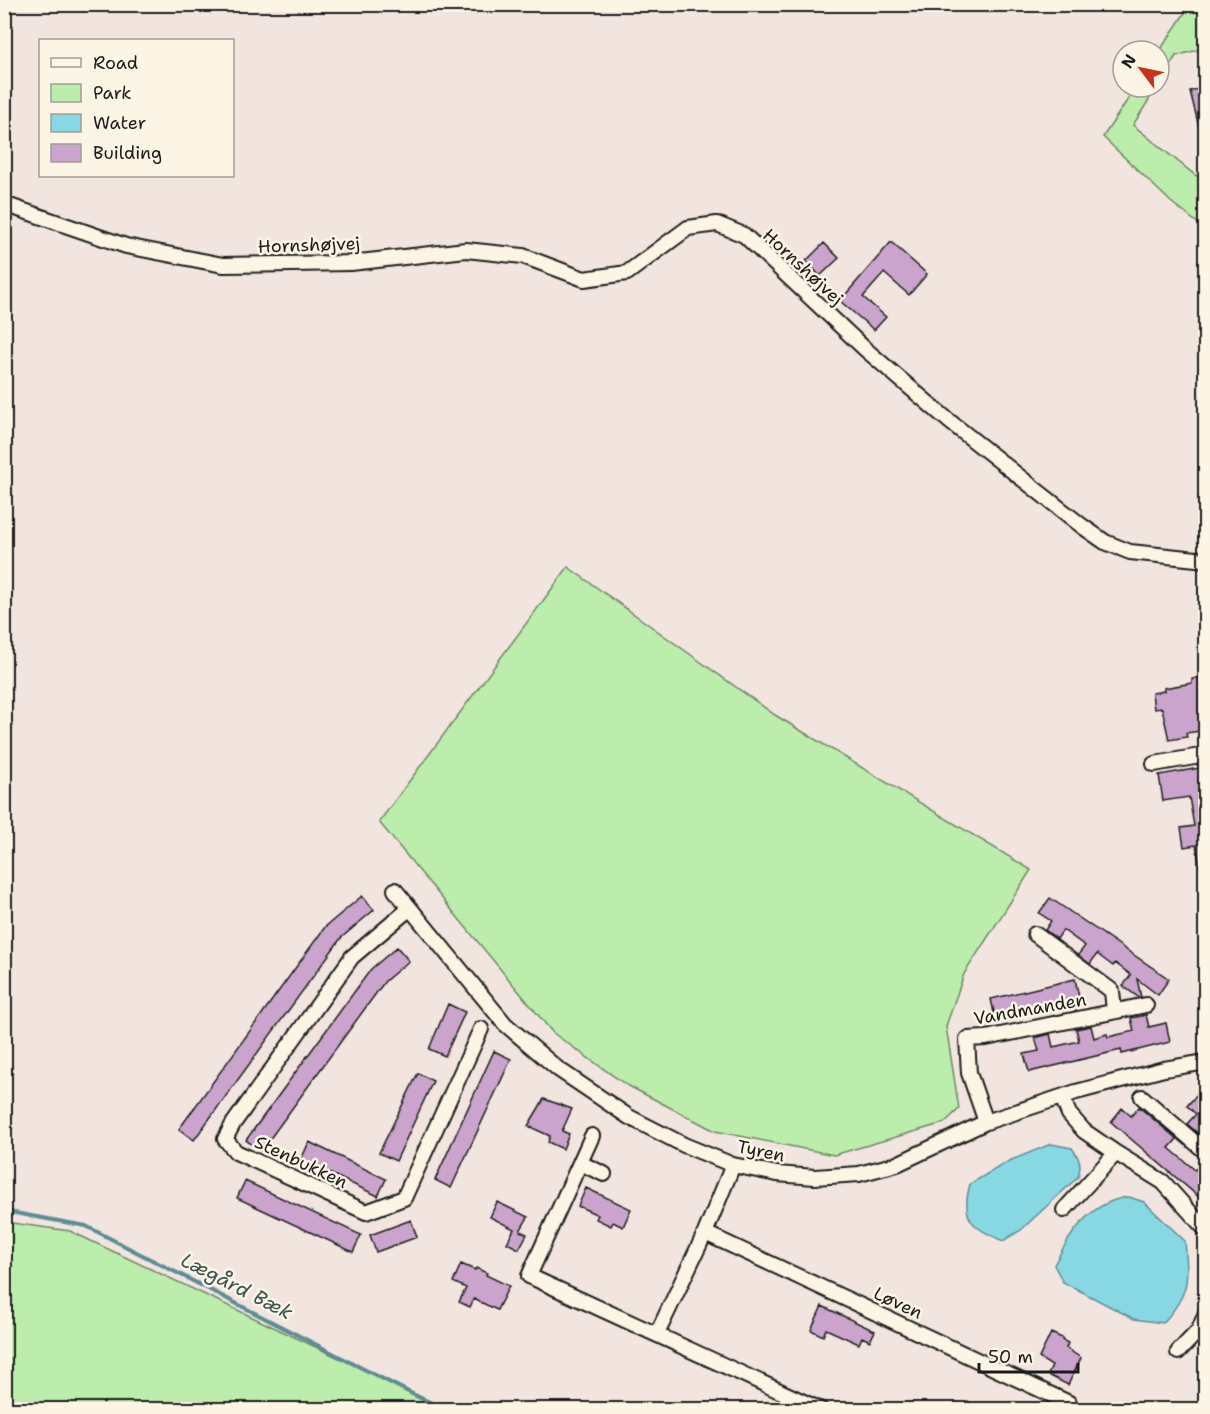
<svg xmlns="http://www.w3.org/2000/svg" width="1210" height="1414" viewBox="0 0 1210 1414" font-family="'Shantell Sans',sans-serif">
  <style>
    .green { fill: #bcedac; stroke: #6c8464; stroke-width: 1.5 }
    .water { fill: #88d8e4; stroke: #5d8d94; stroke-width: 1.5 }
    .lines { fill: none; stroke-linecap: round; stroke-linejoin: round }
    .stream { stroke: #5d8d94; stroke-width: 4 }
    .building { fill: #caa4cc; stroke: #1c1c1c; stroke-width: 1.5 }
    .minor-casing { stroke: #1c1c1c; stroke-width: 18 }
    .minor { stroke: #fcf5e5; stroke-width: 14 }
    .labels { text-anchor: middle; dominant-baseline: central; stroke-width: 5; stroke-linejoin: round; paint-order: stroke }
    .street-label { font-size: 18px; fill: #1c1c1c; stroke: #fcf5e5 }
    .water-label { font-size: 20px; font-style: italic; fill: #3c5458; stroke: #fcf5e5 }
  </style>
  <rect width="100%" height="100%" fill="#f2e5e0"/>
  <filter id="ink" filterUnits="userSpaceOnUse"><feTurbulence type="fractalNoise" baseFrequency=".0167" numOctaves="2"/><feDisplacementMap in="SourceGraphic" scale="12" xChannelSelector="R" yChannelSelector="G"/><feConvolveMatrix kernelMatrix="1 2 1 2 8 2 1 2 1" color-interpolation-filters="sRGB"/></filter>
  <g filter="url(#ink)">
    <!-- green -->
    <path class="green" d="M 1190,5 L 1205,5 L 1205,48 L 1176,56 L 1159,83 L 1159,52 Z
      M 1136,87 L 1157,87 L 1133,125 L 1195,175 L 1205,179 L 1205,229 L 1171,202 L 1103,137 Z
      M 568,567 L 775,715 L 1031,870 L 964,974 L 946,1026 L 959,1109 L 944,1123 L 834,1155 L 715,1131 L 625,1084 L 553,1033 L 379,822 Z
      M 5,1222 L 70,1231 L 447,1409 L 5,1409 Z"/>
    <!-- water -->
    <path class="water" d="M 1051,1144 L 1072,1148 C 1080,1159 1082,1164 1078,1177 L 1021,1230 L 1003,1241 C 973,1227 960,1221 970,1184 L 1009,1161 Z
      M 1129,1197 L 1144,1202 L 1185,1241 C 1188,1280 1191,1292 1163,1323 L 1134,1319 L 1063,1282 L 1054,1265 C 1070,1233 1091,1201 1129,1197 Z"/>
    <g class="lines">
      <!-- stream -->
      <path class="stream" d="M 4,1211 L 86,1226 L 422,1399 L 447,1410"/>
    </g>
    <!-- building -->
    <path class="building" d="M 1206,87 L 1206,138 L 1202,139 L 1190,91 Z
      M 891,242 L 927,274 L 909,295 L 884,273 L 863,297 L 886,317 L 874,330 L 840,301 Z
      M 824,243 L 839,258 L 820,276 L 806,261 Z
      M 1206,676 L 1206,730 L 1186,733 L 1187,737 L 1169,740 L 1162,708 L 1154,709 L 1152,693 L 1164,691 L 1164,688 L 1192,683 L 1192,679 Z
      M 1206,767 L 1206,866 L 1200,866 L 1196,845 L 1184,847 L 1181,828 L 1194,826 L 1189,797 L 1163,801 L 1159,775 Z
      M 362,896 L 374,910 L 341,938 L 194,1140 L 179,1129 L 325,927 Z
      M 1050,898 L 1169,979 L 1158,995 L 1137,979 L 1141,997 L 1138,997 L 1123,986 L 1131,975 L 1115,963 L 1113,966 L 1097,954 L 1090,964 L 1078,955 L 1085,946 L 1063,930 L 1057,939 L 1045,930 L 1051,921 L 1039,913 Z
      M 397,947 L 409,961 L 385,981 L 261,1151 L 246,1140 L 371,969 Z
      M 1075,979 L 1079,997 L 995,1017 L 991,999 Z
      M 448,1004 L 465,1012 L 445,1056 L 429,1049 Z
      M 1146,1015 L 1149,1027 L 1166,1023 L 1170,1042 L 1122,1054 L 1121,1050 L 1029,1072 L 1024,1054 L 1039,1051 L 1035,1038 L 1050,1034 L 1053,1047 L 1079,1041 L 1076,1029 L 1091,1026 L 1094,1038 L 1107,1034 L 1108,1037 L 1134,1031 L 1131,1018 Z
      M 494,1051 L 511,1059 L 451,1188 L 435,1180 Z
      M 418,1073 L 433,1081 L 396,1161 L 379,1153 Z
      M 1199,1092 L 1206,1098 L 1206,1127 L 1199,1134 L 1187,1124 L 1196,1114 L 1187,1106 Z
      M 544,1099 L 572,1109 L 562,1131 L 569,1134 L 563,1149 L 548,1142 L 550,1136 L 528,1126 Z
      M 1139,1107 L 1177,1139 L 1169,1148 L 1195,1170 L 1203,1160 L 1206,1161 L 1206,1203 L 1111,1122 L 1122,1108 L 1131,1116 Z
      M 309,1142 L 386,1179 L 378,1196 L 301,1160 Z
      M 245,1181 L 361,1235 L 353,1252 L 237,1198 Z
      M 586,1188 L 631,1209 L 623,1227 L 613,1222 L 611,1226 L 596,1219 L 598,1215 L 578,1206 Z
      M 497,1202 L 528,1217 L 520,1231 L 527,1234 L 519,1249 L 507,1243 L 514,1229 L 490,1217 Z
      M 411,1220 L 417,1237 L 376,1252 L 370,1235 Z
      M 461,1264 L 475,1270 L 476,1268 L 487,1273 L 486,1275 L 509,1286 L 497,1310 L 474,1299 L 470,1307 L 459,1302 L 466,1288 L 453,1282 Z
      M 822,1306 L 875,1331 L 870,1341 L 862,1337 L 859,1344 L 826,1329 L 823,1336 L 811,1330 Z
      M 1051,1333 L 1062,1338 L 1062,1340 L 1068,1343 L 1066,1348 L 1081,1358 L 1068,1385 L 1048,1375 L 1052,1366 L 1039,1358 Z"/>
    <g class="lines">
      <!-- minor casing -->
      <g class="minor-casing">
        <path id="minor" d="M 4,204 L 126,246 L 223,265 L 351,263 L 466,250 L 523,256 L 584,279 L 627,273 L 688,228 L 717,224 L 744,235 L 865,349 L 949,421 L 1082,526 L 1105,542 L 1130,552 L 1206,560
          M 1154,764 L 1206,755
          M 395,890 L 505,1024 L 558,1069 L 629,1117 L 684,1145 L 733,1165 L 777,1174 L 815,1177 L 859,1174 L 897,1164 L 986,1122 L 1076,1092 L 1164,1069 L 1206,1062
          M 409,909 L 352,957 L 233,1124 L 225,1139 L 236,1152 L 366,1212 L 404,1198 L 481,1029
          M 1035,934 L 1112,991 L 1114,1011
          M 1062,1097 L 1069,1114 L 1084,1131 L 1116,1153 L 1163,1182 L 1206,1230
          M 1142,1097 L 1206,1152
          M 986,1122 L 969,1073 L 967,1039 L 986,1038 L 1146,1005
          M 592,1136 L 529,1276 L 821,1410
          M 580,1163 L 604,1174
          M 1064,1210 L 1116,1153
          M 705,1233 L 1069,1403 L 1066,1410
          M 657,1334 L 705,1233 L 733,1165
          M 1178,1352 L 1199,1330 L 1206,1313"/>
      </g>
      <!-- minor -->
      <use href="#minor" class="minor"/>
    </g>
  </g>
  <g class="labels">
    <!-- street labels -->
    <g class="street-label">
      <text transform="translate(309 245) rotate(-2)">Hornshøjvej</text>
      <text transform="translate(803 267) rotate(43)">Hornshøjvej</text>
      <text transform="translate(1030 1009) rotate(-10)">Vandmanden</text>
      <text transform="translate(761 1151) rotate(12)">Tyren</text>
      <text transform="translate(301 1162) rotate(25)">Stenbukken</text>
      <text transform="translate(898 1303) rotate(25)">Løven</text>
    </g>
    <!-- water labels -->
    <g class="water-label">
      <text transform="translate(237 1286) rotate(27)">Lægård Bæk</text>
    </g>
  </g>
  <!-- margin -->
  <rect width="1210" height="1414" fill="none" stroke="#fcf5e5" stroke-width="24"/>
  <rect x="12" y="12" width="1186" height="1390" fill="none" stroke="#1c1c1c" stroke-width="2" filter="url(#ink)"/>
  <!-- legend -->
  <rect x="39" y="39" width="195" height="138" fill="#fcf5e5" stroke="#a29e95" stroke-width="1.5"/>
  <rect x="51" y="58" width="30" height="9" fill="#fcf5e5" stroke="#a29e95" stroke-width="1.5"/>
  <text x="93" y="69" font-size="18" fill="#1c1c1c">Road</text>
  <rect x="51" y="84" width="30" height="18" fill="#bcedac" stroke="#a29e95" stroke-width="1.5"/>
  <text x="93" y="99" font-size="18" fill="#1c1c1c">Park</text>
  <rect x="51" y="114" width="30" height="18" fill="#88d8e4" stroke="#a29e95" stroke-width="1.5"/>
  <text x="93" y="129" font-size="18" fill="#1c1c1c">Water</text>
  <rect x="51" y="144" width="30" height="18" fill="#caa4cc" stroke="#a29e95" stroke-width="1.5"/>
  <text x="93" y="159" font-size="18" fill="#1c1c1c">Building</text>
  <!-- north arrow -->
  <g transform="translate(1141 69) rotate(302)"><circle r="28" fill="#fcf5e5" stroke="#a29e95" stroke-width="1.5"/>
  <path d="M0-4.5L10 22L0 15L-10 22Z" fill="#c8321e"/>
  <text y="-9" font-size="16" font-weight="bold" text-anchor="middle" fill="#1c1c1c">N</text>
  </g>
  <!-- scale -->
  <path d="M979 1363v9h99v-9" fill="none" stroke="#1c1c1c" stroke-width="3"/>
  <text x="988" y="1363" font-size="18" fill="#1c1c1c" stroke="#fcf5e5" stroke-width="4.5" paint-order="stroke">50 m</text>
</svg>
